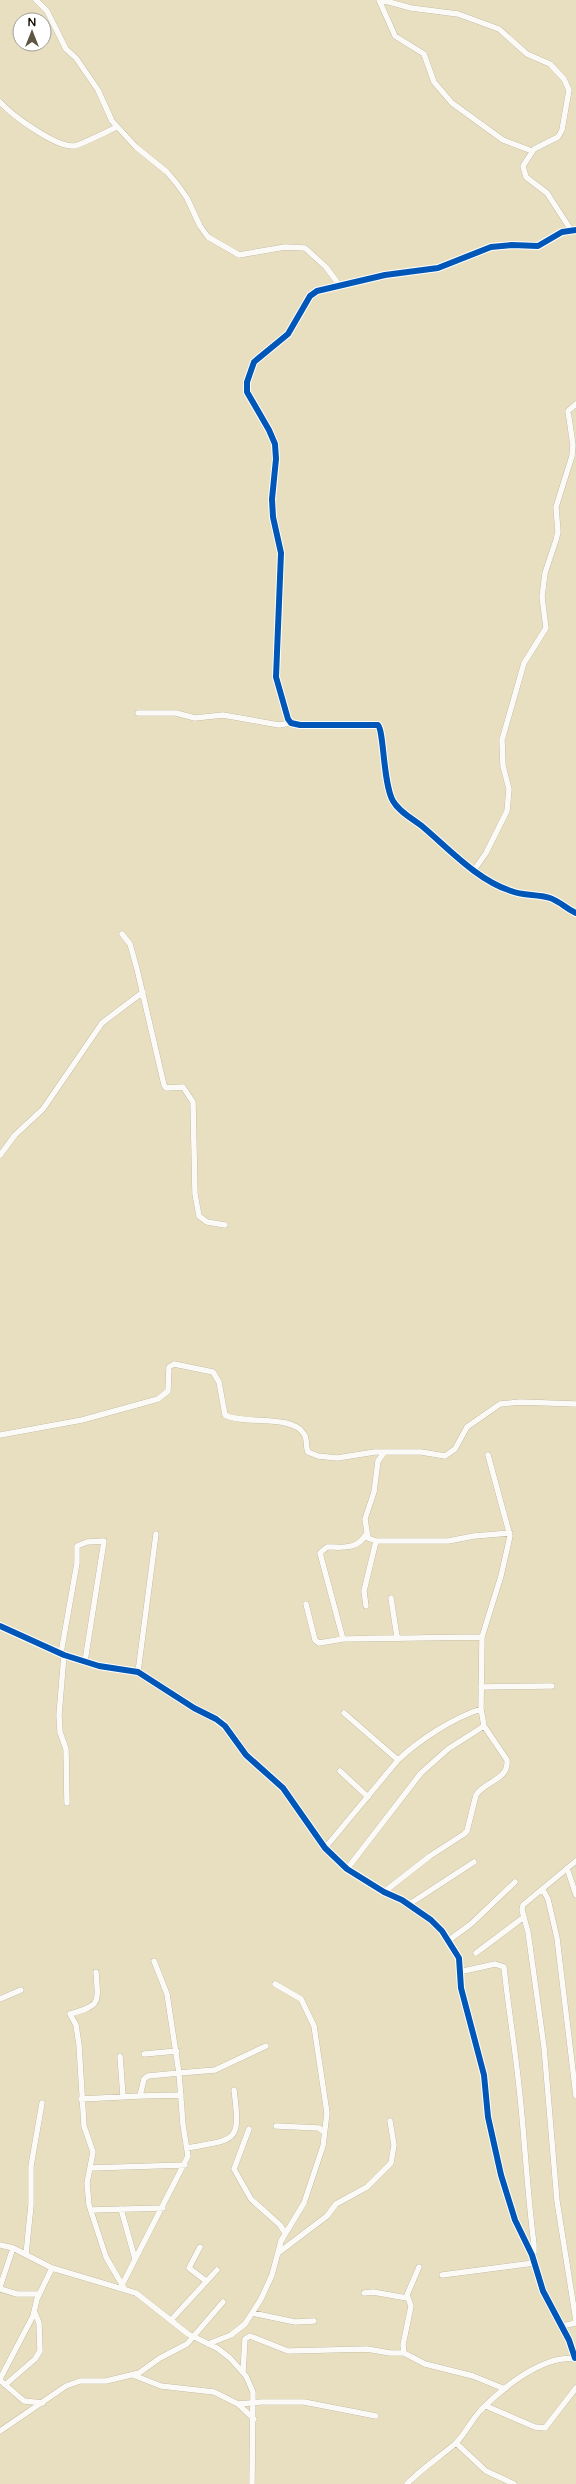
<svg xmlns="http://www.w3.org/2000/svg" width="576" height="2484" viewBox="0 0 576 2484" font-family="'Varela Round',sans-serif">
  <style>
    .lines { fill: none; stroke-linecap: round; stroke-linejoin: round }
    .minor-casing { stroke: #aea790; stroke-width: 6 }
    .minor { stroke: #fcfaf6; stroke-width: 5.5 }
    .cycleway-casing { stroke: #fff; stroke-width: 8 }
    .cycleway { stroke: #0057b8; stroke-width: 6 }
  </style>
  <rect width="100%" height="100%" fill="#e8dfc1"/>
  <g class="lines">
    <!-- minor casing -->
    <g class="minor-casing">
      <path id="minor" d="M 36,0 L 47,11 L 66,49 L 76,58 L 98,90 L 112,121 L 136,147 L 167,172 L 177,184 L 187,198 L 200,226 L 208,237 L 239,255 L 285,247 L 305,248 L 326,267 L 340,286
        M 379,0 L 395,36 L 424,54 L 434,82 L 452,103 L 503,140 L 532,151
        M 382,0 L 411,8 L 458,14 L 499,29 L 527,54 L 550,64 L 564,79 L 569,90 L 562,130 L 558,137 L 534,149 L 523,166 L 526,177 L 547,193 L 571,230
        M 0,102 C 13,116 55,147 74,146 C 80,145 108,131 117,127
        M 576,230 L 562,232 L 538,246 L 512,245 L 491,247 L 438,268 L 385,275 L 317,291 L 310,296 L 288,334 L 254,362 L 247,382 L 247,392 L 269,430 L 275,444 L 276,459 L 272,499 L 273,517 L 281,553 L 276,677 L 288,719 L 291,723 L 300,725 L 378,725 C 384,731 383,784 393,801 C 399,812 413,819 423,827 C 449,849 477,880 511,891 C 523,896 537,894 550,898 C 559,901 567,909 576,913
        M 138,713 L 176,713 L 195,718 L 223,715 L 279,725 L 291,723
        M 474,870 L 486,853 L 507,811 L 509,789 L 503,766 L 502,740 L 524,663 L 546,628 L 542,597 L 545,573 L 556,540 L 558,532 L 556,507 L 572,456 L 573,445 L 568,411 L 576,404
        M 122,934 L 130,944 L 137,969 L 164,1085 L 166,1088 L 183,1087 L 193,1102 L 195,1194 L 199,1216 L 207,1222 L 225,1225
        M 0,1155 L 15,1135 L 43,1109 L 102,1023 L 143,992
        M 0,1435 L 82,1420 L 158,1399 L 168,1391 L 169,1367 L 174,1364 L 213,1372 L 219,1382 L 225,1415 C 243,1425 293,1414 304,1434 C 308,1440 305,1446 308,1452 L 318,1456 L 337,1458 L 375,1452 L 421,1452 L 445,1456 L 455,1449 L 467,1427 L 500,1404 L 520,1402 L 576,1404
        M 384,1453 L 378,1461 L 374,1492 L 365,1519 L 368,1538 L 376,1541 L 448,1541 L 474,1536 L 510,1533
        M 391,1598 L 397,1637
        M 306,1604 L 315,1640 L 319,1643 L 343,1639 L 482,1637
        M 366,1606 L 364,1591 L 376,1541
        M 0,1626 L 64,1655 L 99,1666 L 138,1672 L 194,1708 L 216,1719 L 225,1726 L 246,1755 L 283,1788 L 325,1848 L 347,1869 L 384,1892 L 402,1900 L 431,1920 L 442,1931 L 459,1958 L 461,1988 L 484,2075 L 488,2117 L 501,2175 L 515,2220 L 532,2255 L 543,2291 L 569,2340 L 575,2358
        M 343,1639 L 320,1553 L 327,1547 C 342,1547 358,1550 366,1534
        M 61,1653 L 77,1563 L 77,1546 L 87,1542 L 104,1541 L 85,1661
        M 64,1655 L 59,1715 L 60,1732 L 66,1749 L 67,1803
        M 138,1672 L 156,1534
        M 481,1687 L 552,1686
        M 344,1713 L 398,1760
        M 340,1771 L 368,1797
        M 325,1848 L 398,1760 C 419,1740 453,1718 481,1709
        M 576,1861 L 523,1905 L 522,1910 L 528,1932 L 544,2047 L 557,2201 L 576,2321
        M 567,1868 L 576,1895
        M 347,1869 L 421,1773 L 448,1749 L 484,1726
        M 543,1890 L 548,1899 L 557,1938 L 576,2096
        M 384,1892 L 430,1856 L 464,1834 L 467,1831 L 476,1795 C 485,1781 509,1780 507,1760 L 484,1726 L 481,1709 L 482,1637 L 501,1576 L 510,1536 L 488,1455
        M 408,1905 L 474,1862
        M 449,1940 L 471,1924 L 515,1882
        M 476,1953 L 524,1917
        M 96,1972 C 98,2003 102,2005 70,2014 L 76,2025 L 79,2045 L 84,2126 L 93,2152 L 87,2183 L 89,2205 L 106,2257 L 124,2288
        M 459,1972 L 495,1964 L 504,1967 C 508,2007 515,2046 519,2087 C 525,2139 527,2192 534,2244 L 534,2253 L 532,2255
        M 0,1999 L 21,1990
        M 144,2054 L 177,2051
        M 120,2056 L 123,2096
        M 140,2096 L 181,2095
        M 81,2099 L 140,2096 L 144,2079 L 148,2076 L 179,2073 L 167,1994 L 154,1961
        M 276,2126 L 319,2128 L 324,2132
        M 249,2129 L 234,2169 L 251,2199 L 280,2225 L 285,2233
        M 187,2148 C 236,2139 241,2144 234,2090
        M 90,2168 L 185,2165
        M 121,2209 L 135,2259
        M 91,2210 L 163,2208
        M 0,2245 L 13,2248 L 52,2268 L 136,2293 L 188,2334 L 217,2348 L 230,2358 L 246,2376 L 253,2392 L 252,2484
        M 200,2247 L 189,2268 L 206,2281
        M 278,2253 L 327,2216 L 336,2204 L 367,2187 L 391,2163 L 394,2145 L 390,2121
        M 26,2254 L 31,2205 L 31,2166 L 42,2103
        M 442,2275 L 534,2263
        M 122,2285 L 188,2156 L 183,2125 L 179,2073 L 215,2070 L 266,2046
        M 0,2287 L 13,2248
        M 0,2289 L 17,2294 L 39,2294
        M 364,2293 L 373,2292 L 407,2298
        M 252,2313 L 295,2322 L 314,2321
        M 171,2320 L 217,2270
        M 562,2326 L 576,2323
        M 208,2344 L 231,2335 L 245,2324 L 261,2299 L 272,2275 L 281,2241 L 304,2203 L 323,2146 L 327,2113 L 314,2026 L 301,1999 L 275,1984
        M 404,2353 L 403,2345 L 411,2306 L 407,2295 L 419,2267
        M 243,2372 L 245,2339 L 250,2336 L 288,2351 L 367,2349 L 390,2353 L 404,2353 L 425,2364 L 473,2376 L 505,2389
        M 133,2375 L 161,2386 L 214,2392 L 238,2404 L 254,2419
        M 0,2379 L 33,2316 L 37,2299 L 52,2268
        M 2,2382 L 24,2401 L 43,2403
        M 5,2385 L 35,2359 L 40,2351 L 39,2323 L 35,2313
        M 238,2404 L 261,2402 L 304,2402 L 376,2416
        M 486,2406 L 535,2427 L 545,2428 L 576,2388
        M 0,2431 L 66,2386 L 80,2381 L 106,2381 L 139,2373 L 160,2358 L 187,2344 L 223,2302
        M 456,2443 L 486,2471 L 514,2484
        M 407,2484 C 422,2468 440,2457 456,2443 C 465,2434 471,2421 480,2411 C 501,2389 543,2354 576,2359"/>
    </g>
    <!-- minor -->
    <use href="#minor" class="minor"/>
    <!-- cycleway casing -->
    <g class="cycleway-casing">
      <path id="cycleway" d="M 576,230 L 562,232 L 538,246 L 512,245 L 491,247 L 438,268 L 385,275 L 317,291 L 310,296 L 288,334 L 254,362 L 247,382 L 247,392 L 269,430 L 275,444 L 276,459 L 272,499 L 273,517 L 281,553 L 276,677 L 288,719 L 291,723 L 300,725 L 378,725 C 384,731 383,784 393,801 C 399,812 413,819 423,827 C 449,849 477,880 511,891 C 523,896 537,894 550,898 C 559,901 567,909 576,913
        M 0,1626 L 64,1655 L 99,1666 L 138,1672 L 194,1708 L 216,1719 L 225,1726 L 246,1755 L 283,1788 L 325,1848 L 347,1869 L 384,1892 L 402,1900 L 431,1920 L 442,1931 L 459,1958 L 461,1988 L 484,2075 L 488,2117 L 501,2175 L 515,2220 L 532,2255 L 543,2291 L 569,2340 L 575,2358"/>
    </g>
    <!-- cycleway -->
    <use href="#cycleway" class="cycleway"/>
  </g>
  <!-- north arrow -->
  <g transform="translate(32 32)"><circle r="19" fill="#ffffff" stroke="#a09e99"/>
  <path d="M0-3L7 15L0 10L-7 15Z" fill="#5d5644"/>
  <text y="-6" font-size="11" font-weight="bold" text-anchor="middle" fill="#120c00">N</text>
  </g>
</svg>
